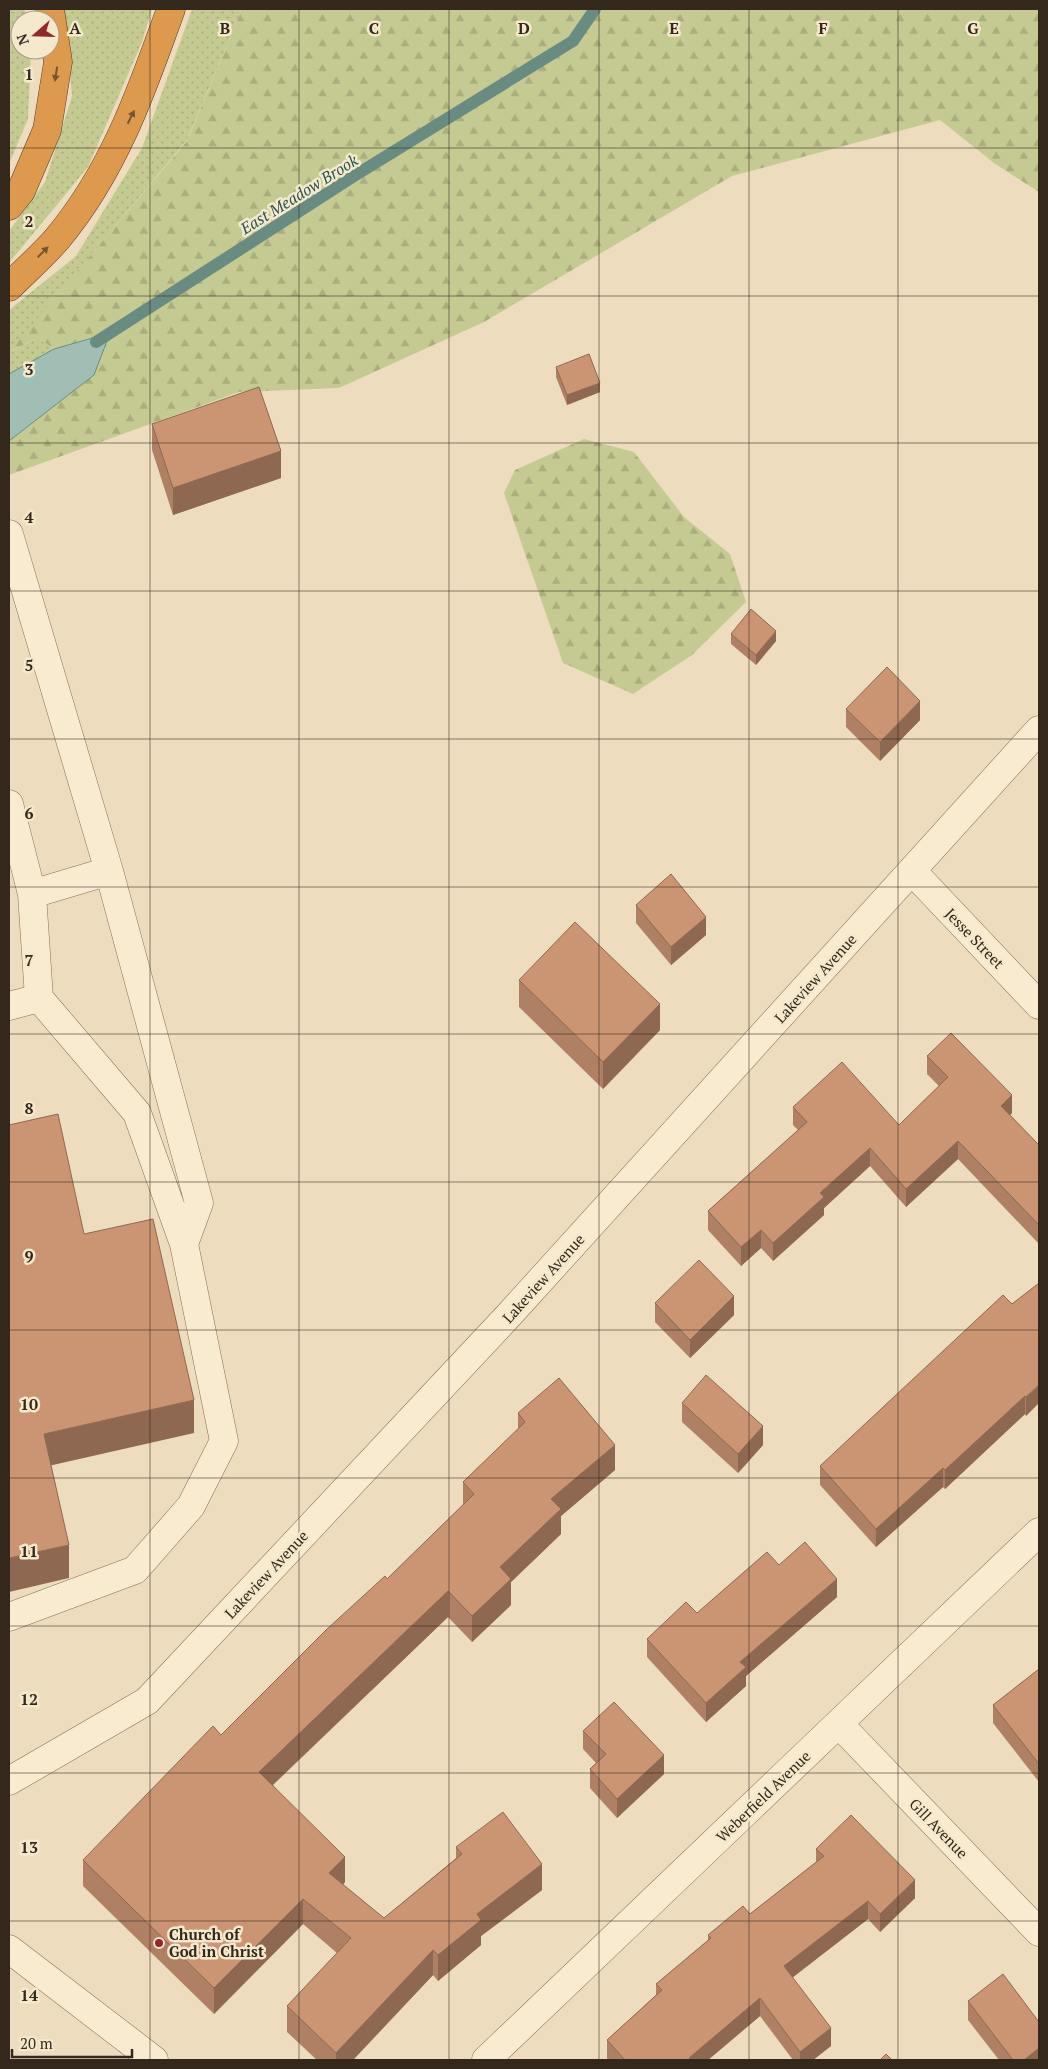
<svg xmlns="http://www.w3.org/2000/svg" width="1048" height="2069" viewBox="0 0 1048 2069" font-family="'PT Serif',serif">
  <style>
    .grass { fill: url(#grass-dots) }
    .forest { fill: url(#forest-firs) }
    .water { fill: #a1beb5; stroke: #698c82 }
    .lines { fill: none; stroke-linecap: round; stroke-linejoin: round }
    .stream { stroke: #698c82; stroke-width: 12 }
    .minor-casing { stroke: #856e57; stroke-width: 29 }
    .highway-casing { stroke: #523c2c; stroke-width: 29 }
    .minor { stroke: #f8ebd0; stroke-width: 28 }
    .highway { stroke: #dd994e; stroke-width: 28 }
    .wall { fill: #af8064 }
    .shaded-wall { fill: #8e6851 }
    .building { fill: #cb9574; stroke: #8e6851 }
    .oneway { fill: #785530 }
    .grid { fill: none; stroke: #34271c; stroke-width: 1; stroke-opacity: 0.55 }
    .poi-dot { fill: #93282c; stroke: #f4e8cd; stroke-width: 2 }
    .labels { text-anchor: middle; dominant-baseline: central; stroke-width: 5; stroke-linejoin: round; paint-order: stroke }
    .street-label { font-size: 15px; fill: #34271c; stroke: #f4e8cd }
    .poi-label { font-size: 15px; font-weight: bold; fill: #34271c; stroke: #f4e8cd; text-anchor: start }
    .water-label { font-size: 16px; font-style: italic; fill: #2b5450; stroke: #f4e8cd }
    .grid-label { font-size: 16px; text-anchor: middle; font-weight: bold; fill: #34271c; stroke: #f4e8cd; stroke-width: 5; stroke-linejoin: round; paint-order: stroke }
  </style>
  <defs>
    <pattern id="grass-dots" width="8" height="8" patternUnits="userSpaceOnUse" patternTransform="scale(1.25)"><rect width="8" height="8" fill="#c5ca92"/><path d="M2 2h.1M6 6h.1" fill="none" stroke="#aaae7d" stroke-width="1.8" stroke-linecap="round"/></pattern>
    <pattern id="forest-firs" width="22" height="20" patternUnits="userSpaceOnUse" patternTransform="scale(1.25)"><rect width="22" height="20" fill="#c5ca92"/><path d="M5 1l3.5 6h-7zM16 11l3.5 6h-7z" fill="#aaae7d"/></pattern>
  </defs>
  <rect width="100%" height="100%" fill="#edddbe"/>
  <!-- grass -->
  <path class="grass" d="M 9,9 L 24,9 L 29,20 L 20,20 L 20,50 L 31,50 L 28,119 L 9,164 Z
    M 64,9 L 152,9 L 142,42 L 88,167 L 9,263 L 9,231 L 45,182 L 72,96 Z
    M 192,9 L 242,9 L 187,140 L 10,352 L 38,338 L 54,349 L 9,374 L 9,310 L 76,256 L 142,148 Z"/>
  <!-- forest -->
  <path class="forest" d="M 242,9 L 1039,9 L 1039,192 L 994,163 L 940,120 L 732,176 L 484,322 L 339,388 L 239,392 L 9,475 L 9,441 L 93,375 L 38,338 L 9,352 L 187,141 Z
    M 584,439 L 634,452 L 684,517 L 730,554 L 746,602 L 692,655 L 633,694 L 563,663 L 504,493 L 515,470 Z"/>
  <!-- water -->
  <path class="water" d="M 110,333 L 94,375 L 9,441 L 9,374 L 54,349 Z"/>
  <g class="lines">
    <!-- stream -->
    <path class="stream" d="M 96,342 L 354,176 L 573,41 L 595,9"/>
    <!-- minor casing -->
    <g class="minor-casing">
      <path id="minor" d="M 9,534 L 109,871 L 199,1203 L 184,1244 L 224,1441 L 191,1506 L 135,1570 L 9,1617
        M 9,804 L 32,894 L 39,998 L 9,1006
        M 912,871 L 1039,1005
        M 32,894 L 109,871
        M 39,998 L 137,1113 L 184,1244
        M 839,1724 L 1039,1932
        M 9,1781 L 147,1701 L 509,1315 L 1039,730
        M 9,1949 L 154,2060
        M 486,2060 L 1039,1532"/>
    </g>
    <!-- highway casing -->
    <g class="highway-casing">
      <path id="highway" d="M 9,206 L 21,191 L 47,130 L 58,62 L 50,9
        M 9,287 C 25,271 42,256 57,239 C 114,171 142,90 171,9"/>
    </g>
    <!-- minor -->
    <use href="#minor" class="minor"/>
    <!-- highway -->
    <use href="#highway" class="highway"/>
  </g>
  <!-- wall -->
  <path class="wall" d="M 556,367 L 600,392 L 567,405 L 556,377 Z
    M 152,424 L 281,478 L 173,515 L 152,450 Z
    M 731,634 L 776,641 L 756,665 L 731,644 Z
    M 846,709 L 920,720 L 880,761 L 846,727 Z
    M 636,905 L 706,935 L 671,965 L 636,923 Z
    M 519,980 L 660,1030 L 603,1089 L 519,1007 Z
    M 927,1056 L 1012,1113 L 1010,1115 L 1039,1145 L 1039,1244 L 958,1159 L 906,1207 L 870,1166 L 824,1208 L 824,1215 L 773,1261 L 761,1248 L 741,1266 L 708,1230 L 708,1211 L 798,1130 L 793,1125 L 793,1107 L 899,1125 L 939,1086 L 927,1074 Z
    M 1039,1283 L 1026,1416 L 1025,1414 L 945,1489 L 943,1487 L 876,1547 L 820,1485 L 820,1466 L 1012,1304 Z
    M 655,1303 L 734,1315 L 690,1358 L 655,1322 Z
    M 682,1403 L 763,1445 L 738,1473 L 682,1422 Z
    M 518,1413 L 615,1470 L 561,1516 L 561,1534 L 511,1582 L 511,1605 L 472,1642 L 448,1617 L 273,1785 L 345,1882 L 343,1885 L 384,1918 L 456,1858 L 456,1847 L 542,1890 L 481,1936 L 481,1945 L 438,1981 L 433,1975 L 353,2060 L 317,2060 L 287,2032 L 287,2006 L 337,1953 L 303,1924 L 214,2014 L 83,1886 L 83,1860 L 221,1735 L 387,1579 L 463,1505 L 463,1482 L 518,1430 Z
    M 779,1565 L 837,1597 L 746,1676 L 746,1686 L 706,1722 L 647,1657 L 647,1639 L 697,1613 Z
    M 1039,1669 L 1039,1782 L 993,1723 L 993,1705 Z
    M 583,1731 L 664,1774 L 617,1818 L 590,1788 L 590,1769 L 596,1763 L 583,1749 Z
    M 816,1849 L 915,1898 L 880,1932 L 868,1919 L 792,1978 L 831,2046 L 813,2060 L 793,2060 L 760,2016 L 708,2060 L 608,2060 L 607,2058 L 607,2040 L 656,1995 L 656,1984 L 708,1940 L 708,1935 L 750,1914 L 816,1862 Z
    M 968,2001 L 1039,2060 L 999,2060 L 968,2020 Z"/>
  <!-- shaded-wall -->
  <path class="shaded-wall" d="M 600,383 L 600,392 L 567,405 L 567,395 Z
    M 281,451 L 281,478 L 173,515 L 173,488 Z
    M 776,631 L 776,641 L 756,665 L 756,655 Z
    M 920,701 L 920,720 L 880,761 L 880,742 Z
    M 706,917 L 706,935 L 671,965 L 671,947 Z
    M 660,1004 L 660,1030 L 603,1089 L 603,1062 Z
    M 1012,1095 L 1012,1113 L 1001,1124 L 1001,1106 Z
    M 958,1141 L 958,1159 L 906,1207 L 906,1189 Z
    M 870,1148 L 870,1166 L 824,1208 L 824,1215 L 773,1261 L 773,1243 L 820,1193 Z
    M 761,1230 L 761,1248 L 741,1266 L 741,1247 Z
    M 734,1296 L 734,1315 L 690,1358 L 690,1340 Z
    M 1039,1385 L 1039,1403 L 1026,1416 L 1026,1397 Z
    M 1025,1396 L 1025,1414 L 945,1489 L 945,1470 Z
    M 194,1400 L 194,1433 L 44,1467 L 44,1434 Z
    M 763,1426 L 763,1445 L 738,1473 L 738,1454 Z
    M 615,1445 L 615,1470 L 561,1516 L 561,1534 L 511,1582 L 511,1605 L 472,1642 L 472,1616 L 500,1567 L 551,1499 Z
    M 943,1468 L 943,1487 L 876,1547 L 876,1529 Z
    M 69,1545 L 69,1578 L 9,1592 L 9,1558 Z
    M 837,1579 L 837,1597 L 746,1676 L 746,1686 L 706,1722 L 706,1703 L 740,1662 Z
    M 448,1591 L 448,1617 L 259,1798 L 259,1772 Z
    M 664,1755 L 664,1774 L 617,1818 L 617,1799 Z
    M 345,1857 L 345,1882 L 329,1899 L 329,1873 Z
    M 542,1864 L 542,1890 L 481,1936 L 481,1945 L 438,1981 L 438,1955 L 477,1914 Z
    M 915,1880 L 915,1898 L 880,1932 L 880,1914 Z
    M 303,1899 L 303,1924 L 214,2014 L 214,1988 Z
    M 868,1901 L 868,1919 L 784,1984 L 784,1966 Z
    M 433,1950 L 433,1975 L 353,2060 L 336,2060 L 336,2053 Z
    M 760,1998 L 760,2016 L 708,2060 L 689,2060 L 689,2058 Z
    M 831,2028 L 831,2046 L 813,2060 L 800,2060 L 800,2052 Z
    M 1039,2048 L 1039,2060 L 1024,2060 Z"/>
  <!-- building -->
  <path class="building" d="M 589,354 L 600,383 L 567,395 L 556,367 Z
    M 259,387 L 281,451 L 173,488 L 152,424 Z
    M 751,609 L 776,631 L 756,655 L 731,634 Z
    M 887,667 L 920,701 L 880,742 L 846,709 Z
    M 671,874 L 706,917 L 671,947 L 636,905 Z
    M 575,922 L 660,1004 L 603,1062 L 519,980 Z
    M 951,1033 L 1012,1095 L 1001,1106 L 1039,1145 L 1039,1225 L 958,1141 L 906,1189 L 870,1148 L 820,1193 L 824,1197 L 773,1243 L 761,1230 L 741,1247 L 708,1211 L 807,1122 L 793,1107 L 842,1062 L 899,1125 L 948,1077 L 927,1056 Z
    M 58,1114 L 84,1234 L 153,1219 L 194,1400 L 44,1434 L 69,1545 L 9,1558 L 9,1125 Z
    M 699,1260 L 734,1296 L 690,1340 L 655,1303 Z
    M 1039,1283 L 1039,1385 L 1026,1397 L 1025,1396 L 945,1470 L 943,1468 L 876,1529 L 820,1466 L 1003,1295 L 1012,1304 Z
    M 706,1375 L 763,1426 L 738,1454 L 682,1403 Z
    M 559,1378 L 615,1445 L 551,1499 L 561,1509 L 500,1567 L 511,1579 L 472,1616 L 448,1591 L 259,1772 L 345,1857 L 329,1873 L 384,1918 L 462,1854 L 456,1847 L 503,1812 L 542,1864 L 477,1914 L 481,1920 L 438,1955 L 433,1950 L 336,2053 L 287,2006 L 351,1938 L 303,1899 L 214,1988 L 83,1860 L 213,1726 L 221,1735 L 326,1630 L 385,1576 L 387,1579 L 474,1494 L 463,1482 L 525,1422 L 518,1413 Z
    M 805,1542 L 837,1579 L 740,1662 L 746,1667 L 706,1703 L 647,1639 L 686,1602 L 697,1613 L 767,1552 L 779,1565 Z
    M 1039,1669 L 1039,1764 L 993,1705 Z
    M 614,1702 L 664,1755 L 617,1799 L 590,1769 L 606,1754 L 583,1731 Z
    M 851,1815 L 915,1880 L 880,1914 L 868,1901 L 784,1966 L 831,2028 L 800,2052 L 760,1998 L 689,2058 L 691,2060 L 625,2060 L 607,2040 L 662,1990 L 656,1984 L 711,1938 L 708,1935 L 743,1906 L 750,1914 L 824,1856 L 816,1849 Z
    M 1003,1974 L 1039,2022 L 1039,2048 L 1024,2060 L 1013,2060 L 968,2001 Z
    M 886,2054 L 892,2060 L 880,2060 Z"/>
  <!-- one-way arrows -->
  <defs><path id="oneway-solid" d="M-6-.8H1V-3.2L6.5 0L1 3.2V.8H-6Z" transform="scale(1.25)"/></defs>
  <g class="oneway">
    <use href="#oneway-solid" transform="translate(56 74) rotate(99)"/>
    <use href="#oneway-solid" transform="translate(131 117) rotate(-63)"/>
    <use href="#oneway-solid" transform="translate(43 252) rotate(-45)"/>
  </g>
  <!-- grid -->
  <path class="grid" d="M 150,9 L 150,2060M 299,9 L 299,2060M 449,9 L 449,2060M 599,9 L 599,2060M 749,9 L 749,2060M 898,9 L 898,2060M 9,148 L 1039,148M 9,296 L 1039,296M 9,443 L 1039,443M 9,591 L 1039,591M 9,739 L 1039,739M 9,887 L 1039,887M 9,1034 L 1039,1034M 9,1182 L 1039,1182M 9,1330 L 1039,1330M 9,1478 L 1039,1478M 9,1626 L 1039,1626M 9,1773 L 1039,1773M 9,1921 L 1039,1921"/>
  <!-- markers -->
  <circle class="poi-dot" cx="159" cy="1943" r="5"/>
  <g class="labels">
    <!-- street labels -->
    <g class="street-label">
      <text transform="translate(975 938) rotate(46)">Jesse Street</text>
      <text transform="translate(815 978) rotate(-48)">Lakeview Avenue</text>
      <text transform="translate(543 1278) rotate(-48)">Lakeview Avenue</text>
      <text transform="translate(266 1574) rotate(-47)">Lakeview Avenue</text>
      <text transform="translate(763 1796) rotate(-44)">Weberfield Avenue</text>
      <text transform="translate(939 1828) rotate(46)">Gill Avenue</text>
    </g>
    <!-- poi labels -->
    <g class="poi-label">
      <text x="169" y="1934">Church of<tspan x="169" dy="17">God in Christ</tspan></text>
    </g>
    <!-- water labels -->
    <g class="water-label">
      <text transform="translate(299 194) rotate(-32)">East Meadow Brook</text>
    </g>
  </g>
  <g class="grid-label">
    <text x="75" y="34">A</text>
    <text x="225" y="34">B</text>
    <text x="374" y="34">C</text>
    <text x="524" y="34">D</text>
    <text x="674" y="34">E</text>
    <text x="823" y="34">F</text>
    <text x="973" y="34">G</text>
    <text x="29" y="80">1</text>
    <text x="29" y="227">2</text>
    <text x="29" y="375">3</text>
    <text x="29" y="523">4</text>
    <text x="29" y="671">5</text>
    <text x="29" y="819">6</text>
    <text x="29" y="966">7</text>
    <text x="29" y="1114">8</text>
    <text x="29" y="1262">9</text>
    <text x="29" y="1410">10</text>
    <text x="29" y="1557">11</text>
    <text x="29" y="1705">12</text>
    <text x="29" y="1853">13</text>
    <text x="29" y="2001">14</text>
  </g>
  <!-- border -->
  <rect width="1048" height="2069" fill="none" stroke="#34271c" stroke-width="20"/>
  <!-- north arrow -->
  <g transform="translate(35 35) rotate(250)"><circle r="24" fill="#f4e8cd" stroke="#a79b86"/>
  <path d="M0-4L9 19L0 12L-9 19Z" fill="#93282c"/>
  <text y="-8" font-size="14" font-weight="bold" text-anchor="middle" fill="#34271c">N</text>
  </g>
  <!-- scale -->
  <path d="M12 2049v8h120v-8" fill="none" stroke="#34271c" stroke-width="2.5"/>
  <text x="20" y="2049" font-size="15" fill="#34271c" stroke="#f4e8cd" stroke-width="4" paint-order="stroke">20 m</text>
</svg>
